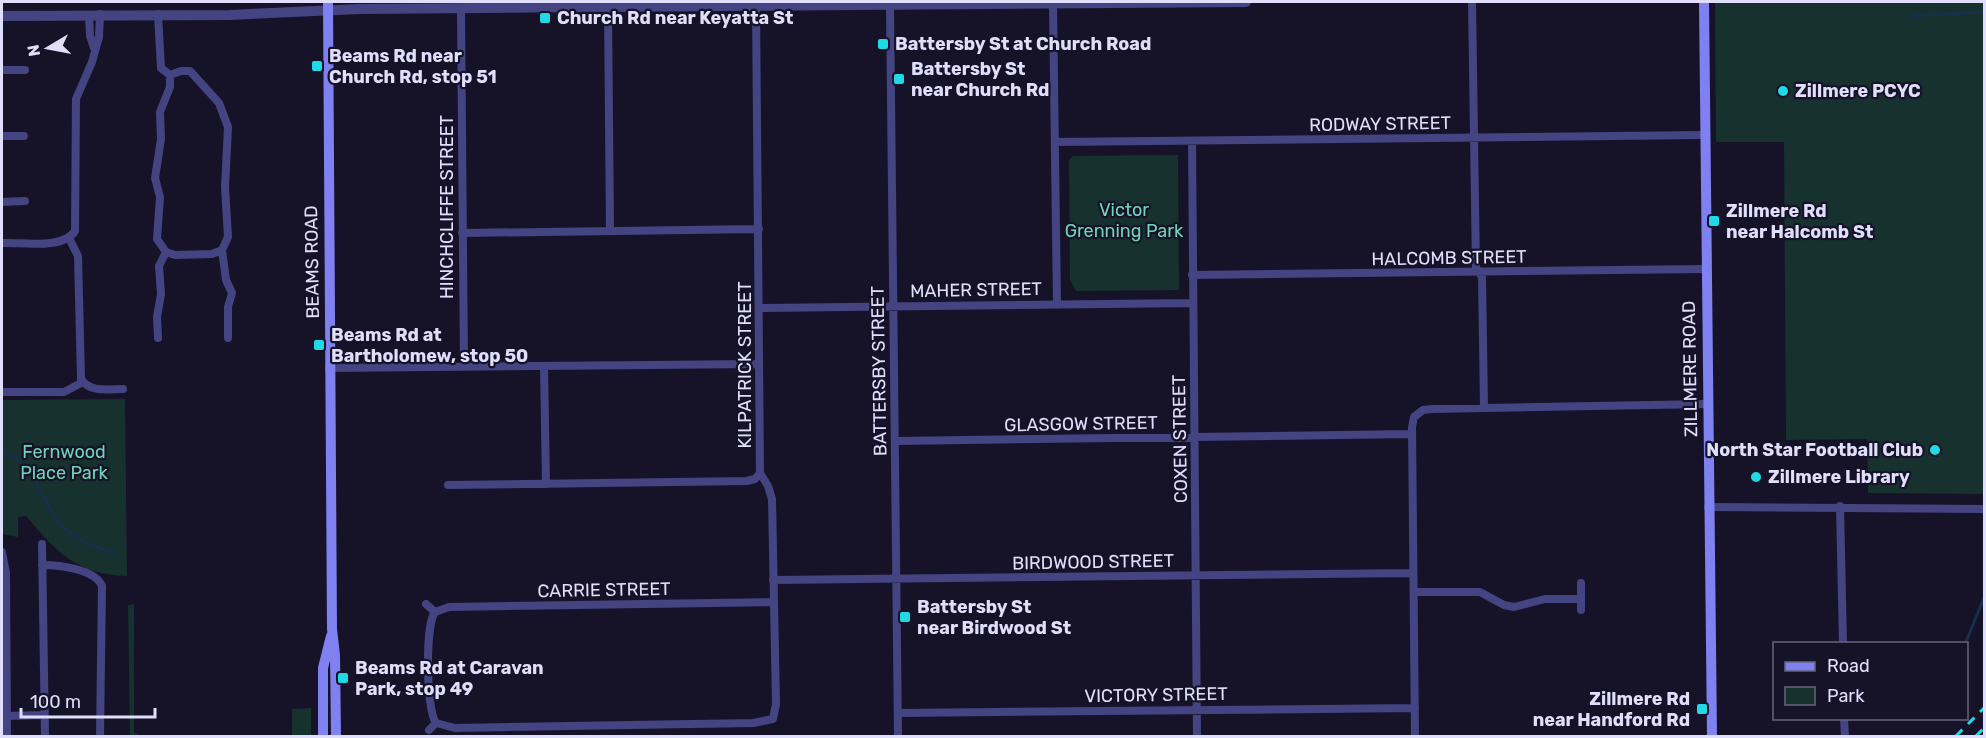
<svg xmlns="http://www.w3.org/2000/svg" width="1986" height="738" viewBox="0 0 1986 738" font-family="Rubik,sans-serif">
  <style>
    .green { fill: #17312f }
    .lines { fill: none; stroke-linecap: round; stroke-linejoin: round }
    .stream { stroke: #172e4d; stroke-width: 3 }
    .minor { stroke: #444482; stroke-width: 8 }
    .tertiary { stroke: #444482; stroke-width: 10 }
    .secondary { stroke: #7f81f1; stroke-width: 10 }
    .rail { stroke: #1fdae6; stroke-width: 3; stroke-dasharray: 9 8; stroke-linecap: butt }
    .poi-dot { fill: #1fdae6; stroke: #161328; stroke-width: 2 }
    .labels { text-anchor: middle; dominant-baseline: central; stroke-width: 4.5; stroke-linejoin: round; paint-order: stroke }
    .poi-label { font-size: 18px; font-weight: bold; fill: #e0defb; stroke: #161328; text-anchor: start }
    .street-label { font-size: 18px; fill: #e0defb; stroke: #161328 }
    .park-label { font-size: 18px; fill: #70d5b8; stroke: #161328 }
  </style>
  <rect width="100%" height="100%" fill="#161328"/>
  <!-- green -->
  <path class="green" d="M 1715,2 L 1984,2 L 1984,494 L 1868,493 L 1867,439 L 1786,440 L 1784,142 L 1716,142 Z
    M 1178,155 L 1179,290 L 1076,291 L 1070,280 L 1069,160 L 1073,156 Z
    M 125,399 L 127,576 C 78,575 56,552 26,516 L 18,517 L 18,537 L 2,534 L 2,400 Z
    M 134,604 L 134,733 L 138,734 L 138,736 L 130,736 L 128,605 Z
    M 311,708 L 311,736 L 292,736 L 292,709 Z"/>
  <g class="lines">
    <!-- stream -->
    <path class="stream" d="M 1909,16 L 1984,12
      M 2,453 C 31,457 41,500 59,522 C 73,539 94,546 114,554
      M 1965,644 L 1984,598"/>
    <!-- minor -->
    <path class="minor" d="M 1472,2 L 1476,268 L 1482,277 L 1484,408
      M 1053,4 L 1057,305
      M 890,6 L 898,736
      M 608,9 L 610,231
      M 461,11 L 464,366
      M 158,14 L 161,68 L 170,75 L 181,71 L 190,71 L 219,103 L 228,127 L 225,187 L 228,237 L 222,250 L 212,254 L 175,255 L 166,252 L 157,239 L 160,197 L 155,178 L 161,139 L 160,112 L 170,87 L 170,75
      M 89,15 L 90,36 L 94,48
      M 2,70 L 25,70
      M 2,136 L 24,136
      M 1192,141 L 1197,736
      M 1055,142 L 1704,135
      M 2,202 L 25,201
      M 462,233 L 759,229
      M 69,238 L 78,256 L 81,379 C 90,393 108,389 123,389
      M 2,243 C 22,242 63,250 75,231 L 76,99 L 92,62 L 99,37 L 100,14
      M 222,250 L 226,280 L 232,293 L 228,307 L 228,338
      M 1192,275 L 1706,269
      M 760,308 L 1193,303
      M 158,338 L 157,317 L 161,294 L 159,266 L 166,252
      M 544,366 L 546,484
      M 329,368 L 759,364
      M 2,392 L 64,392 L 83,382
      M 895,441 L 1412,434
      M 448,485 L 747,481 L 755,479 L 760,473
      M 1840,506 L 1843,644
      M 1708,507 L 1984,509
      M 42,544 L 45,736
      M 2,552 L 6,573 L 7,736
      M 42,565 C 59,565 95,569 102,586 L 100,736
      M 773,580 L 1413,573
      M 1414,592 L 1480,592 L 1504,605 L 1514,607 L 1545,599 L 1581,599
      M 426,604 L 435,612 C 425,625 426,710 436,723 L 429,730
      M 1581,610 L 1581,583
      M 435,612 L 449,607 L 774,602
      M 898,713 L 1415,708
      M 7,716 L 44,715
      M 1844,718 L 1845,736
      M 436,723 L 455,728 L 753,723 L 773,719 L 776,704 L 772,499 L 768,486 L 760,473 L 756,7
      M 1415,736 L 1412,427 L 1414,417 L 1423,410 L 1432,409 L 1707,404"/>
    <!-- tertiary -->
    <path class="tertiary" d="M 2,16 L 229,15 L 359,9 L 1246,2"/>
    <!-- secondary -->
    <path class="secondary" d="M 328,2 L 332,629 L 335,655 L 336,736
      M 1704,2 L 1712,736
      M 323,736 L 323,668 L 331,636"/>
    <!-- rail -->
    <path class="rail" d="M 1956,736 L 1984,708
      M 1976,736 L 1984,728"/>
  </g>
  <!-- markers -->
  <g class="poi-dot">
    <rect x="539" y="12" width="12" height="12" rx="3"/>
    <rect x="877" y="38" width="12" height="12" rx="3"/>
    <rect x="311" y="60" width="12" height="12" rx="3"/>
    <rect x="893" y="73" width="12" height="12" rx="3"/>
    <circle cx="1783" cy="91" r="6"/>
    <rect x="1708" y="215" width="12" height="12" rx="3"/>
    <rect x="313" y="339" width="12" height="12" rx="3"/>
    <circle cx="1935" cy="450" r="6"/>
    <circle cx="1756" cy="477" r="6"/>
    <rect x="899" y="611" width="12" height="12" rx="3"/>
    <rect x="337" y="672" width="12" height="12" rx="3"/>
    <rect x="1696" y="703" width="12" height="12" rx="3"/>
  </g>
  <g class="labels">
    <!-- poi labels -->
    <g class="poi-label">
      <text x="557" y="18">Church Rd near Keyatta St</text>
      <text x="895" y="44">Battersby St at Church Road</text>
      <text x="329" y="56">Beams Rd near<tspan x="329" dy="21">Church Rd, stop 51</tspan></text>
      <text x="911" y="69">Battersby St<tspan x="911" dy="21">near Church Rd</tspan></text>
      <text x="1795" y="91">Zillmere PCYC</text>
      <text x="1726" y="211">Zillmere Rd<tspan x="1726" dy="21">near Halcomb St</tspan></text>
      <text x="331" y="335">Beams Rd at<tspan x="331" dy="21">Bartholomew, stop 50</tspan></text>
      <text x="1923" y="450" text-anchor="end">North Star Football Club</text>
      <text x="1768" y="477">Zillmere Library</text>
      <text x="917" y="607">Battersby St<tspan x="917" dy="21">near Birdwood St</tspan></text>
      <text x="355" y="668">Beams Rd at Caravan<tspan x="355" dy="21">Park, stop 49</tspan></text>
      <text x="1690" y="699" text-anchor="end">Zillmere Rd<tspan x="1690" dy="21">near Handford Rd</tspan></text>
    </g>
    <!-- street labels -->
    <g class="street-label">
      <text transform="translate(1380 124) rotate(-1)">RODWAY STREET</text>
      <text transform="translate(447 207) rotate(-90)">HINCHCLIFFE STREET</text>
      <text transform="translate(1449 258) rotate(-1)">HALCOMB STREET</text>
      <text transform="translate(312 262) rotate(-91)">BEAMS ROAD</text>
      <text transform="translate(976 290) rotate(-1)">MAHER STREET</text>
      <text transform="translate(745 365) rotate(-90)">KILPATRICK STREET</text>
      <text transform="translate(1690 369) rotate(-91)">ZILLMERE ROAD</text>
      <text transform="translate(879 371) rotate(-91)">BATTERSBY STREET</text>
      <text transform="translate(1081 424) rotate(-1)">GLASGOW STREET</text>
      <text transform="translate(1180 439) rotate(-91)">COXEN STREET</text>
      <text transform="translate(1093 562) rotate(-1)">BIRDWOOD STREET</text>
      <text transform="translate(604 590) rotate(-1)">CARRIE STREET</text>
      <text transform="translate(1156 695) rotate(-1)">VICTORY STREET</text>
    </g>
    <!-- park labels -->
    <g class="park-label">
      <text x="1124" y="210">Victor<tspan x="1124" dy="21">Grenning Park</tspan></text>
      <text x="64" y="452">Fernwood<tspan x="64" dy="21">Place Park</tspan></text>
    </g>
  </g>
  <!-- border -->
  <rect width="1986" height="738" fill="none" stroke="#e0defb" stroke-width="6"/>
  <!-- legend -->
  <rect x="1773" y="642" width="195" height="78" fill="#161328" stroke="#67647c" stroke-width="1.5"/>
  <rect x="1785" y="662" width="30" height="9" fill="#7f81f1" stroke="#67647c" stroke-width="1.5"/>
  <text x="1827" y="672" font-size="18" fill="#e0defb">Road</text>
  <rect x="1785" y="687" width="30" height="18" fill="#17312f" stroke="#67647c" stroke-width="1.5"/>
  <text x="1827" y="702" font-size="18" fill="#e0defb">Park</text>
  <!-- north arrow -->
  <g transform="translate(48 48) rotate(260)" stroke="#161328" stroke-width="4.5" paint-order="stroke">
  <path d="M0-4.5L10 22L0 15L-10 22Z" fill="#e0defb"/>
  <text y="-9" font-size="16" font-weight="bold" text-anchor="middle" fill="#e0defb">N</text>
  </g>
  <!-- scale -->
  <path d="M21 708v9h134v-9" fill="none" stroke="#e0defb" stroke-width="3"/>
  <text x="30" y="708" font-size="18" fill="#e0defb" stroke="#161328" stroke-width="4.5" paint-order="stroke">100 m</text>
</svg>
